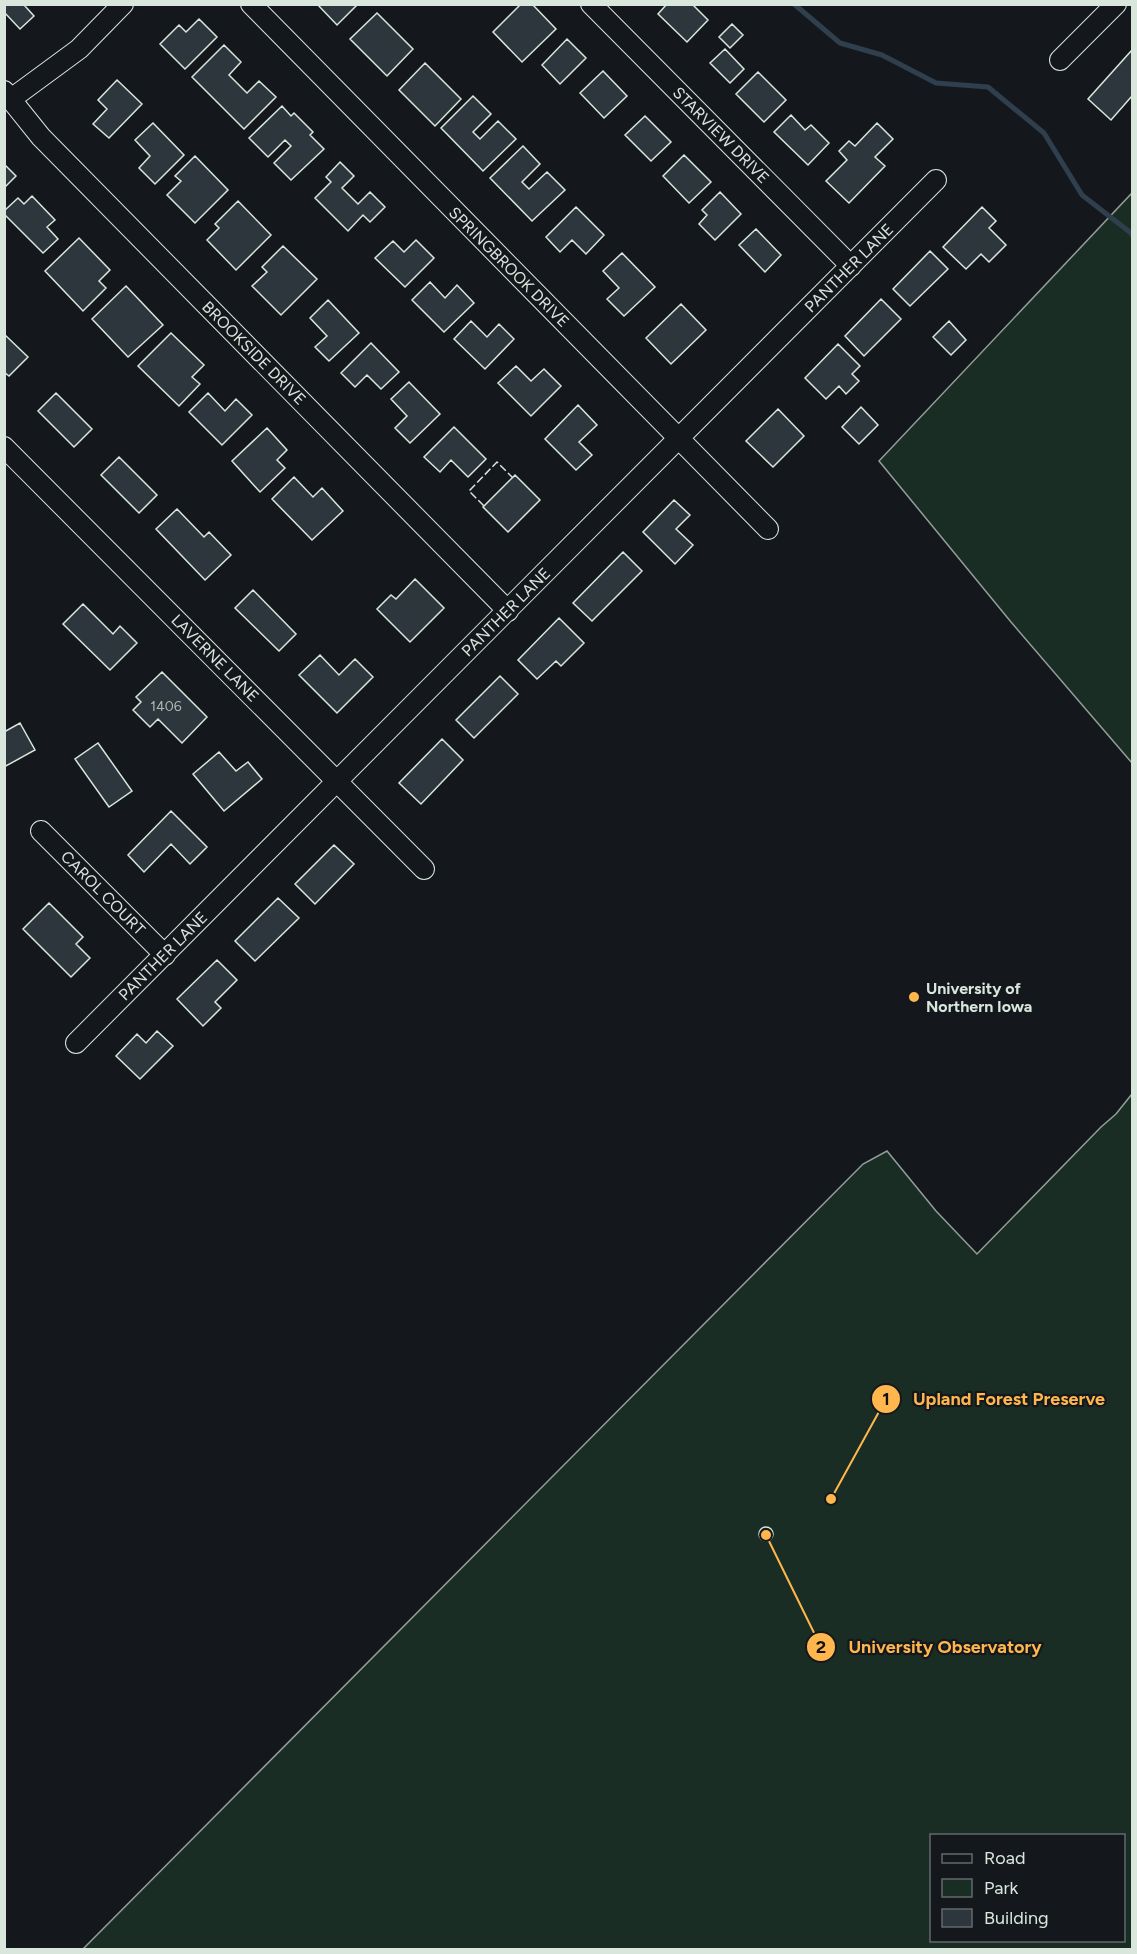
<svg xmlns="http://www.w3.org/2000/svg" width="1137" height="1954" viewBox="0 0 1137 1954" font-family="Figtree,sans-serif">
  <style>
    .green { fill: #1a2d24; stroke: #939e99; stroke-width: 1.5; fill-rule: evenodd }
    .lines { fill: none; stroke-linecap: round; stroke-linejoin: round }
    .stream { stroke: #2f3f4d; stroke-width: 5 }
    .building { fill: #2c363c; stroke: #d8e6dc; stroke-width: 1.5 }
    .minor-casing { stroke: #d8e6dc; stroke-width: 22 }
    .minor { stroke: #14181c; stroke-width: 20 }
    .fence { stroke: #d8e6dc; stroke-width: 1.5; stroke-dasharray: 8 3; stroke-linecap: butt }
    .poi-dot { fill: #ffb74d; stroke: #14181c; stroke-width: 2 }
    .labels { text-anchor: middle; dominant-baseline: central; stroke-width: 4.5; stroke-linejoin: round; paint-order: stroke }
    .number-label { font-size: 14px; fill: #adbab4 }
    .street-label { font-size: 16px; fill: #d8e6dc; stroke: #14181c }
    .poi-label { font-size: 16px; font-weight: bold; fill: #d8e6dc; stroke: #14181c; text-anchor: start }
    .leader { fill: none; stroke: #ffb74d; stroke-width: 2 }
    .callout-dot { fill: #ffb74d; stroke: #14181c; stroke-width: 2 }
    .mark-label { font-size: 18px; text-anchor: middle; font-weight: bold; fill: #111 }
    .callout-label { font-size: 18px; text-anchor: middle; font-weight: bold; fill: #ffb74d; stroke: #14181c; stroke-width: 4.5; stroke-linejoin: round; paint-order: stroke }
  </style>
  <rect width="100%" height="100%" fill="#14181c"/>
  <!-- green -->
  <path class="green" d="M 1132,193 L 1132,763 L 1011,622 L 879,461 Z
    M 1132,1094 L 1132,1949 L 83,1949 L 863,1164 L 887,1151 L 936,1211 L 977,1254 L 1101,1127 L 1116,1114 ZM 932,1836 L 1124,1836 L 1124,1940 L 932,1940 Z"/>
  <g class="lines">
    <!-- stream -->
    <path class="stream" d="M 794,4 L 840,43 L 882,55 L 936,83 L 988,87 L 1044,133 L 1082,195 L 1131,233 L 1132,235"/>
  </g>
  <!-- building -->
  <path class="building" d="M 4,4 L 27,4 L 25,6 L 34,16 L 20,29 L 4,12 Z
    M 317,4 L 358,4 L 337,25 Z
    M 521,4 L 532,4 L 556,29 L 522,62 L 493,32 Z
    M 667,4 L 692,4 L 708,20 L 687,42 L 658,14 Z
    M 377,13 L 413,49 L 387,76 L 350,39 Z
    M 199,19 L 217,37 L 185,69 L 160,44 L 179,25 L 186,32 Z
    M 732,24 L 743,35 L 730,48 L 719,37 Z
    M 567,39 L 586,58 L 560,84 L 542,65 Z
    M 224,45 L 241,62 L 229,75 L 247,93 L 259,81 L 276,97 L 244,129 L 192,77 Z
    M 725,49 L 744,69 L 730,83 L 710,63 Z
    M 1132,50 L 1132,96 L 1111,120 L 1088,99 Z
    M 425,63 L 461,99 L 435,126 L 399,90 Z
    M 603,71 L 627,96 L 604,118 L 580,93 Z
    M 758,72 L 786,100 L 764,122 L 736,94 Z
    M 117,80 L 142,104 L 109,138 L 93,124 L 107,109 L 98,100 Z
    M 473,96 L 491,114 L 473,132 L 480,139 L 498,121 L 516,139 L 483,171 L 441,128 Z
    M 282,106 L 291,116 L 294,113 L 313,132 L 310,135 L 324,149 L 291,180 L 274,163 L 291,146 L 285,140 L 268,157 L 249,138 Z
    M 791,115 L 805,130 L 811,125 L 829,143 L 808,165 L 774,132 Z
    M 645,116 L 671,142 L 651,161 L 625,135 Z
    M 153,123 L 184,155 L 155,184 L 139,168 L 150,156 L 135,140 Z
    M 877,123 L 893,139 L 875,157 L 885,166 L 849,203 L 826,181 L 847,160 L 839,151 L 849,141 L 855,146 Z
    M 523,146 L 540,164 L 522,182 L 529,189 L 547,172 L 565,190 L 532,221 L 490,178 Z
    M 684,155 L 711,182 L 689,203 L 663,176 Z
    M 195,156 L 228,190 L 195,223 L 167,195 L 181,181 L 175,176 Z
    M 340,162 L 354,176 L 342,188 L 358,204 L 370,192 L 385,207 L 370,222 L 363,215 L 348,231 L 315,198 L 331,182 L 326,177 Z
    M 4,164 L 16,176 L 4,188 Z
    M 720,192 L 741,214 L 715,240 L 699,224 L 707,215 L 702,210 Z
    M 32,196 L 55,220 L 47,227 L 58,239 L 43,253 L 4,214 L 4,211 L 18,198 L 24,204 Z
    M 238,201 L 271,235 L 236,270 L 207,240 L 219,228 L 215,224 Z
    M 576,207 L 604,235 L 586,254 L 572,240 L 560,252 L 546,237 Z
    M 982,207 L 996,221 L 989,228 L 1006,245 L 989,262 L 981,254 L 966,269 L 943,247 Z
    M 756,229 L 781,255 L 765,272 L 739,245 Z
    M 79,238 L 110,270 L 99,281 L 106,288 L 83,311 L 45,271 Z
    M 416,240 L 434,258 L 405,287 L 375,258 L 393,241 L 404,252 Z
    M 283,246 L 317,279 L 281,315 L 252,286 L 267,272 L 262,267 Z
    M 930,251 L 948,269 L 910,306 L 893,289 Z
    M 622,253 L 655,287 L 624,316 L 607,299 L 619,288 L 603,271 Z
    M 430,282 L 445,298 L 457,285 L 474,303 L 444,332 L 412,300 Z
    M 126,286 L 163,325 L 128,357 L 92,319 Z
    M 881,299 L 901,319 L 864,356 L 845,336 Z
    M 328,300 L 359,333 L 329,361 L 315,347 L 327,336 L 310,318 Z
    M 681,304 L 706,330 L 671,364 L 646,338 Z
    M 471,321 L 487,337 L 499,324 L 514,339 L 485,369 L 454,339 Z
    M 949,321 L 966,340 L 951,355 L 933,337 Z
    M 171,333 L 204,365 L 192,377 L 200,384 L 179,406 L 138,366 Z
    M 4,334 L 28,357 L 9,376 L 4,372 Z
    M 371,343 L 399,372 L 381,389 L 367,375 L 355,387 L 341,373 Z
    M 838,344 L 860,366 L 852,374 L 859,381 L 846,394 L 839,386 L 826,399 L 805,378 Z
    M 516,366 L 531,381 L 544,369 L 561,386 L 531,416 L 498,383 Z
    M 409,382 L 440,414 L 410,443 L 395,428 L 407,416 L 391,399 Z
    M 56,393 L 92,429 L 74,447 L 38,411 Z
    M 208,393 L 225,411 L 236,399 L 252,415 L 222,445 L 189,412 Z
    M 578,405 L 597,425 L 579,442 L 592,455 L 576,470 L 545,439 Z
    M 861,407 L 878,425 L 859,444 L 842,427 Z
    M 778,409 L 804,436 L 773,467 L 746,441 Z
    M 454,427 L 486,459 L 468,477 L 451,460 L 440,472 L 424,457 Z
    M 267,428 L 287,450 L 277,460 L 285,468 L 260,492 L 232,461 Z
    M 119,457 L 157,495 L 139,513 L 101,475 Z
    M 515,475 L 540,500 L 508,532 L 483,507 Z
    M 294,477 L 313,497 L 322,488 L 343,511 L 312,540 L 272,499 Z
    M 674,500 L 690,515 L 676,529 L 693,545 L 675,564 L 643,532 Z
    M 177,509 L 204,537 L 209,532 L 231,555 L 205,580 L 156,529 Z
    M 623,552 L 642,571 L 592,621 L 573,603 Z
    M 415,579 L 444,608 L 410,642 L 377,609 L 391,595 L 396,599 Z
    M 253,590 L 296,634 L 279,651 L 235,608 Z
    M 83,604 L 113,634 L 120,626 L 137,643 L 110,670 L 63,624 Z
    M 559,618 L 584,643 L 561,666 L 556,661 L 537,679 L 518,660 Z
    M 320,655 L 339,675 L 355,659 L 373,677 L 337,713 L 299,675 Z
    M 162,672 L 207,717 L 182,743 L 158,719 L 150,727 L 133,710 L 141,702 L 136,697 Z
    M 500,676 L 518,694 L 474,738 L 456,720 Z
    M 20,723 L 35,750 L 4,767 L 4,732 Z
    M 442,739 L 463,760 L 421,804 L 399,783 Z
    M 98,743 L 132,791 L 109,807 L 75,759 Z
    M 219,752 L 236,771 L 248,762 L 262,779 L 224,811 L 193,774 Z
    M 171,811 L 207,847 L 190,864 L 171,844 L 144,872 L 128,855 Z
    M 334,845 L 354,864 L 315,904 L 295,884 Z
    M 278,898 L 299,918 L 255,961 L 235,941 Z
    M 49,903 L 83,937 L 76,944 L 90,958 L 71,977 L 23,929 Z
    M 217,960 L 237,980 L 215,1002 L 221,1008 L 203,1026 L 177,999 Z
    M 157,1031 L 173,1046 L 140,1079 L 116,1056 L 137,1034 L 146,1043 Z
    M759 1534a7 7 0 1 1 14 0a7 7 0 1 1-14 0Z"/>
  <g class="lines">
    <!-- minor casing -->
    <g class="minor-casing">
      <path id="minor" d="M 251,4 L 768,529
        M 591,4 L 851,266
        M 1060,60 L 1116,4
        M 4,91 L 41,137 L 508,611
        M 11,99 L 79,49 L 123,4
        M 4,447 L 424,869
        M 41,831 L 165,955
        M 76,1043 L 936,180"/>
    </g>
    <!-- minor -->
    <use href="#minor" class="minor"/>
    <!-- fence -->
    <path class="fence" d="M 484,506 L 469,491 L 497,462 L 513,478"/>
  </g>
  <!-- markers -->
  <circle class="poi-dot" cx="914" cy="997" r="6"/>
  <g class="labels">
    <!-- number labels -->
    <g class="number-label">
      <text x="166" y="706">1406</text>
    </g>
    <!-- street labels -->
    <g class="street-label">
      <text transform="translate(721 135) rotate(45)">STARVIEW DRIVE</text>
      <text transform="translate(509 267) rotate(45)">SPRINGBROOK DRIVE</text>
      <text transform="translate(849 268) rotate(-45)">PANTHER LANE</text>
      <text transform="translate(254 353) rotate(45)">BROOKSIDE DRIVE</text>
      <text transform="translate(506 612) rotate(-45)">PANTHER LANE</text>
      <text transform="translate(215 658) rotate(45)">LAVERNE LANE</text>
      <text transform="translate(103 893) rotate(45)">CAROL COURT</text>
      <text transform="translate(163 956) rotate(-45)">PANTHER LANE</text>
    </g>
    <!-- poi labels -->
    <g class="poi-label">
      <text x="926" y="988">University of<tspan x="926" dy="18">Northern Iowa</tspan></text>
    </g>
  </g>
  <!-- callouts -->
  <path class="leader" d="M831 1499L886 1399M766 1535L821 1647"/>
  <g class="callout-dot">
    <circle cx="831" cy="1499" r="6"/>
    <circle cx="766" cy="1535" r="6"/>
    <circle cx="886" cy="1399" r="15"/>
    <circle cx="821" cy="1647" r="15"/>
  </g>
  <g class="mark-label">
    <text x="886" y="1405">1</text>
    <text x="821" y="1653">2</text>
  </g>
  <g class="callout-label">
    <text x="1009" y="1405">Upland Forest Preserve</text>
    <text x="945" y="1653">University Observatory</text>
  </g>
  <!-- border -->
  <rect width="1137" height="1954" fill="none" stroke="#d8e6dc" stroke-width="12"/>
  <!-- legend -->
  <rect x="930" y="1834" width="195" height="108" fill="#14181c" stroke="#626a69" stroke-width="1.5"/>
  <rect x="942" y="1854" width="30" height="9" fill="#14181c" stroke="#626a69" stroke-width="1.5"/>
  <text x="984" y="1864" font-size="18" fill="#d8e6dc">Road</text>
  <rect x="942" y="1879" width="30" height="18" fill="#1a2d24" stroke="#626a69" stroke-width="1.5"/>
  <text x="984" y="1894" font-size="18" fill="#d8e6dc">Park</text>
  <rect x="942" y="1909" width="30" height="18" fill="#2c363c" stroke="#626a69" stroke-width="1.5"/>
  <text x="984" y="1924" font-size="18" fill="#d8e6dc">Building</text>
</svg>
